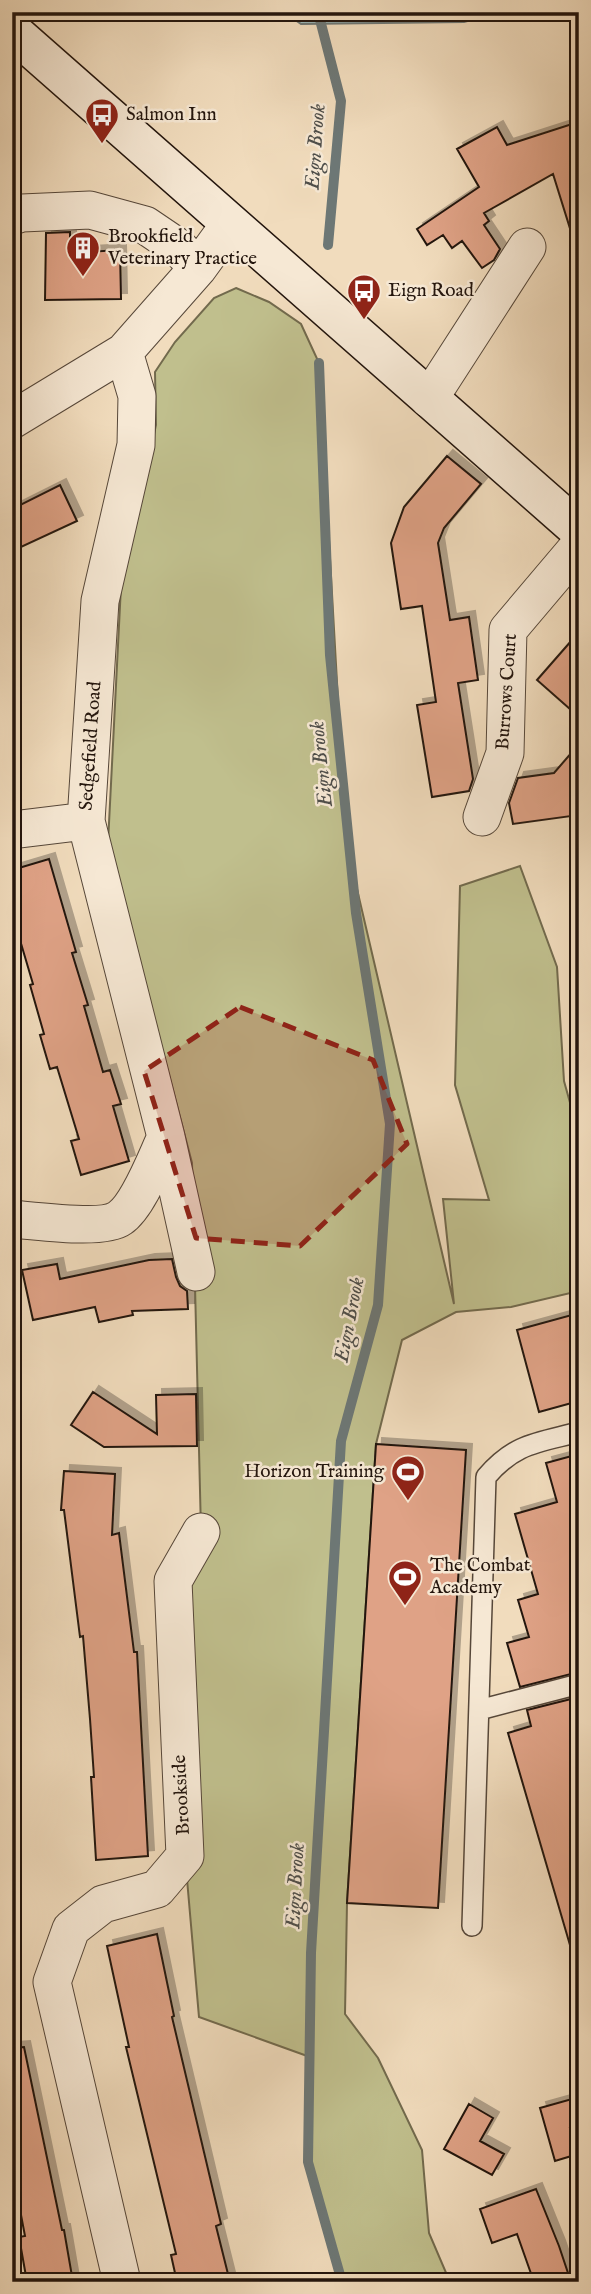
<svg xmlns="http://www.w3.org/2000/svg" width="591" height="2294" viewBox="0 0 591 2294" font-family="'IM FELL English',serif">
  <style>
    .green { fill: #c0bf8d; stroke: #726a4d; stroke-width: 2 }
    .water { fill: #9eb9ba; stroke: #6d7775; stroke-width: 2 }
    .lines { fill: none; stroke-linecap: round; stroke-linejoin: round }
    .shore { stroke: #606764; stroke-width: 2 }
    .stream { stroke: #6d7775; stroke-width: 10 }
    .building { fill: #dfa286; stroke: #23150d; stroke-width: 2; filter: url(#shadow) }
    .service-casing { stroke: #564739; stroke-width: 22 }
    .minor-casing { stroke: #564739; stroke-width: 39 }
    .secondary-casing { stroke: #23150d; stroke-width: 41 }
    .service { stroke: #f6e8d4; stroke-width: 19 }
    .minor { stroke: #f6e8d4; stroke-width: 37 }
    .secondary { stroke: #f6e8d4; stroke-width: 38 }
    .marked { fill: #8f2418; fill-opacity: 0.2; stroke: #8f2418; stroke-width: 5; stroke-dasharray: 14 9; stroke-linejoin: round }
    .labels { text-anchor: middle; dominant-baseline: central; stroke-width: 5; stroke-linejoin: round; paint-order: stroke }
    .poi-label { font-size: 19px; fill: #23150d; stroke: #f6e8d4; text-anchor: start }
    .street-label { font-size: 19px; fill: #23150d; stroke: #f6e8d4 }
    .water-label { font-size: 21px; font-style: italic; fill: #4e4e4a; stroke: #f6e8d4 }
  </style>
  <defs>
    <filter id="shadow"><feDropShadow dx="6" dy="-6" stdDeviation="0" flood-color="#0004"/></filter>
  </defs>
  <rect width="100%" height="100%" fill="#f1dcbd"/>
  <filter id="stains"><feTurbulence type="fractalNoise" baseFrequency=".00286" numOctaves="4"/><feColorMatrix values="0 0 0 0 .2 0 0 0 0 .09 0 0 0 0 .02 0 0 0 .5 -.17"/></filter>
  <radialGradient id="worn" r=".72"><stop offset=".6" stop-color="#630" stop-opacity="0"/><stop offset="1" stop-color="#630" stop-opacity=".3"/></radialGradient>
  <!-- green -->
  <path class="green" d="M 236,288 L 269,302 L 301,324 L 319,363 L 346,842 L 454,1304 L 443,1199 L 489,1200 L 455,1085 L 460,886 L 520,866 L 557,967 L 564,1081 L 579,1135 L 579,1291 L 511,1307 L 456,1312 L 402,1340 L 376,1444 L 347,1903 L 345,2014 L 378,2058 L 422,2150 L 429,2233 L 450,2282 L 342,2282 L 308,2162 L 310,2057 L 199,2017 L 185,1856 L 173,1581 L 201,1531 L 192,1163 L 108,843 L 121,586 L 156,425 L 155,372 L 175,342 L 214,298 Z"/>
  <!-- water -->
  <path class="water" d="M 284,12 L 501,12 L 464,22 L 301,24 Z"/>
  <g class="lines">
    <!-- shore -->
    <path class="shore" d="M 296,12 L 304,17 L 463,15 L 473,12"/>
    <!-- stream -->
    <path class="stream" d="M 318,12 L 341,101 L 328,245
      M 319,363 L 330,655 L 356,913 L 390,1124 L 378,1305 L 341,1441 L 311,1953 L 308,2162 L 342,2282"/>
  </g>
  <!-- building -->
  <path class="building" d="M 572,124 L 579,145 L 579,237 L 573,238 L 553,174 L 484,213 L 489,221 L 484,225 L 500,249 L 494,260 L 482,268 L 462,241 L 452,248 L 443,235 L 427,245 L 417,229 L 479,187 L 457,149 L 497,127 L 507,145 Z
    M 70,232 L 70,253 L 120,250 L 121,299 L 45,300 L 46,233 Z
    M 447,456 L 481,484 L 444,528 L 438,543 L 450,620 L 469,617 L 478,680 L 458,683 L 473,779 L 469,791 L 432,797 L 417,705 L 436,702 L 422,606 L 401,609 L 391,543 L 404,507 Z
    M 60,485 L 77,521 L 21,547 L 12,530 L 12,509 Z
    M 579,632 L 579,717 L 537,680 Z
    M 579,744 L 579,815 L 513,824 L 509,803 L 518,778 L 554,773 Z
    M 49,859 L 76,952 L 72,953 L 88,1005 L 84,1006 L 103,1072 L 110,1070 L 121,1104 L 113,1106 L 129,1161 L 81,1175 L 71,1141 L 79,1139 L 57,1067 L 50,1069 L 40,1035 L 44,1034 L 30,985 L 33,984 L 12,913 L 12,870 Z
    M 172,1259 L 176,1277 L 180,1286 L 187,1291 L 188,1309 L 132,1311 L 133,1315 L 99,1322 L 95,1307 L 33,1320 L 22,1270 L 57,1264 L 60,1279 L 149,1260 Z
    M 579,1313 L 579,1401 L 539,1412 L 517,1330 Z
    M 93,1392 L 157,1434 L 156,1395 L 196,1394 L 197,1446 L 104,1447 L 71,1425 Z
    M 376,1444 L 466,1450 L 438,1908 L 347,1903 Z
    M 579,1454 L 579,1672 L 520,1687 L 507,1643 L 529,1637 L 518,1600 L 538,1594 L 515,1514 L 557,1502 L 546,1463 Z
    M 64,1471 L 115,1474 L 112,1535 L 119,1533 L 134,1652 L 137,1652 L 148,1856 L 96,1860 L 91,1777 L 94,1777 L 90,1719 L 83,1636 L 80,1637 L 64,1510 L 61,1510 Z
    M 579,1697 L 579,1951 L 572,1952 L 508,1733 L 531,1726 L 527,1710 Z
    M 157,1934 L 174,2016 L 172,2017 L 221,2224 L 216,2226 L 230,2282 L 177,2282 L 171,2255 L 176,2254 L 126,2047 L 129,2047 L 107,1946 Z
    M 24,2047 L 62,2230 L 64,2230 L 73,2282 L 27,2282 L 19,2237 L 25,2236 L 12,2168 L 12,2048 Z
    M 579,2097 L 579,2125 L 570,2128 L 578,2154 L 555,2161 L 540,2108 Z
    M 469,2104 L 493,2118 L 480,2141 L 504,2154 L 492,2175 L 444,2149 Z
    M 536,2189 L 559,2246 L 571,2282 L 534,2282 L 517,2234 L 492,2243 L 480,2209 Z"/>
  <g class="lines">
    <!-- service casing -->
    <g class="service-casing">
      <path id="service" d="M 479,1710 L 579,1684
        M 472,1926 L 486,1477 C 515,1443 537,1443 579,1432"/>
    </g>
    <!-- minor casing -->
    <g class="minor-casing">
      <path id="minor" d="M 12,216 L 22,213 L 90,210 L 145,225 L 179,248 L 198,268
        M 124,352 L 137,396 L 136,445 L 100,601 L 86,821 L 166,1137 L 196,1272
        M 429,399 L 527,247
        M 12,420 L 124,352 L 198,268 L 230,224
        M 482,817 L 505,753 L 508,630 L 579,546
        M 12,830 L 86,821
        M 12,1219 C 35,1221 104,1230 120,1218 C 139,1205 156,1158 166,1137
        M 122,2282 L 52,1982 L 71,1929 L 103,1904 L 157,1889 L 185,1856 L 173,1581 L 201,1532"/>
    </g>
    <!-- secondary casing -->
    <g class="secondary-casing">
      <path id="secondary" d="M 12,31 L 579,530"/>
    </g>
    <!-- service -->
    <use href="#service" class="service"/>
    <!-- minor -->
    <use href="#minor" class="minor"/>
    <!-- secondary -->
    <use href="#secondary" class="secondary"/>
  </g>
  <!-- marked area -->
  <path class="marked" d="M 240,1007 L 373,1060 L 407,1144 L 300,1246 L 196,1238 L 144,1071 Z"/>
  <!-- icons -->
  <defs>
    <g id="bus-pin" transform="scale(1.75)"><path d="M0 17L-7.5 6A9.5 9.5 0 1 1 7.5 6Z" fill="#8f2418" stroke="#f6e8d4"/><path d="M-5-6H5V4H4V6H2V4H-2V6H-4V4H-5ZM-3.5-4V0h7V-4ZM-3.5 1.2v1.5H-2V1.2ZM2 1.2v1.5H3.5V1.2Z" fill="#fff"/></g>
    <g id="building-pin" transform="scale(1.75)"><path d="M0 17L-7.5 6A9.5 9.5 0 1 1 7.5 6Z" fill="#8f2418" stroke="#f6e8d4"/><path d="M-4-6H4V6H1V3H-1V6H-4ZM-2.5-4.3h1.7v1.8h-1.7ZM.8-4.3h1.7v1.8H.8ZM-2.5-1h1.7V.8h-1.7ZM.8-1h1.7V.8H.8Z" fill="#fff"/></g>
    <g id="stadium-pin" transform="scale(1.75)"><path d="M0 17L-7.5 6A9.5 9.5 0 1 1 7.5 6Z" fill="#8f2418" stroke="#f6e8d4"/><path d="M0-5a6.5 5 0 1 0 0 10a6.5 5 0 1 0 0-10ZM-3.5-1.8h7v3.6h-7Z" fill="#fff"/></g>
  </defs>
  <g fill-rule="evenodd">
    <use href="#bus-pin" x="102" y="115"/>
    <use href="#building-pin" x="83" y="248"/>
    <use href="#bus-pin" x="364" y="291"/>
    <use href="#stadium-pin" x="408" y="1472"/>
    <use href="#stadium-pin" x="405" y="1577"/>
  </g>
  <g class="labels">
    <!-- poi labels -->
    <g class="poi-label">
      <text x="126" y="115">Salmon Inn</text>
      <text x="108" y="237">Brookfield<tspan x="108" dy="22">Veterinary Practice</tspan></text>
      <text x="388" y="291">Eign Road</text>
      <text x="384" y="1472" text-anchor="end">Horizon Training</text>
      <text x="430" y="1566">The Combat<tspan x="430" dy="22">Academy</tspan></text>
    </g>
    <!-- street labels -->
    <g class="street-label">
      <text transform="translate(507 692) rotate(-86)">Burrows Court</text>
      <text transform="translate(91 746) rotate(-86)">Sedgefield Road</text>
      <text transform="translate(182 1795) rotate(-93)">Brookside</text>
    </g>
    <!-- water labels -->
    <g class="water-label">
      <text transform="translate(316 147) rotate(-86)">Eign Brook</text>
      <text transform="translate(322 764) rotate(-96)">Eign Brook</text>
      <text transform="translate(350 1320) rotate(-79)">Eign Brook</text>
      <text transform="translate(296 1886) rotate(-87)">Eign Brook</text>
    </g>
  </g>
  <!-- margin -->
  <rect width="591" height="2294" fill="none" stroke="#f1dcbd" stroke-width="42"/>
  <rect x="14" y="14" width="563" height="2266" fill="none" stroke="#23150d" stroke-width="3.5"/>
  <rect x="21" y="21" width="549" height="2252" fill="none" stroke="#23150d" stroke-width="2"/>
  <rect width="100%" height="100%" filter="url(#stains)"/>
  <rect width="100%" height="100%" fill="url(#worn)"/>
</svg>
